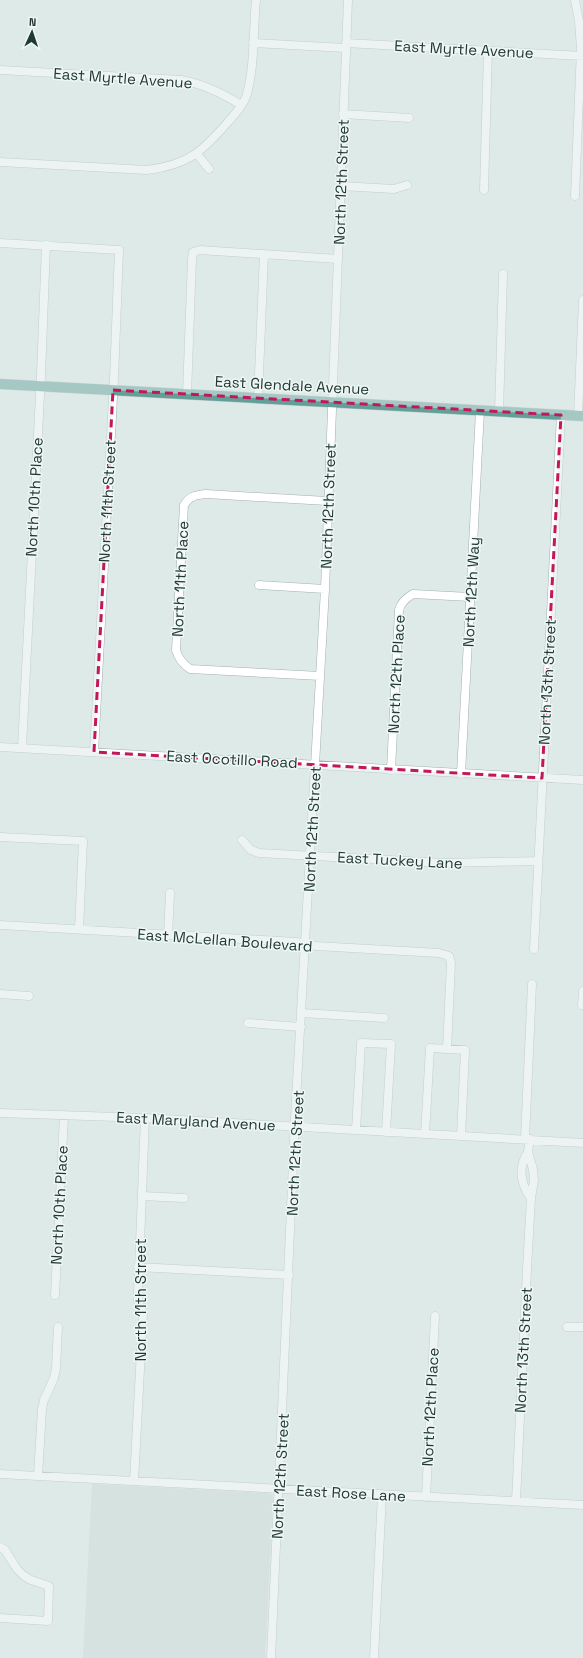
<svg xmlns="http://www.w3.org/2000/svg" width="583" height="1658" viewBox="0 0 583 1658" font-family="'Space Grotesk',sans-serif">
  <style>
    .built { fill: #cddad6 }
    .lines { fill: none; stroke-linecap: round; stroke-linejoin: round }
    .minor-casing { stroke: #a1b1ae; stroke-width: 9 }
    .major-casing { stroke: #bcc4c3; stroke-width: 11 }
    .minor { stroke: #fff; stroke-width: 8 }
    .major { stroke: #639f99; stroke-width: 10 }
    .marked { fill: none; stroke: #c2185b; stroke-width: 3; stroke-dasharray: 8 5; stroke-linejoin: round }
    .labels { text-anchor: middle; dominant-baseline: central; stroke-width: 3; stroke-linejoin: round; paint-order: stroke }
    .street-label { font-size: 15px; fill: #203936; stroke: #eff7f4 }
  </style>
  <rect width="100%" height="100%" fill="#deeae7"/>
  <!-- built -->
  <path class="built" d="M 92,1484 L 267,1493 L 272,1495 L 273,1499 L 265,1658 L 83,1658 Z"/>
  <g class="lines">
    <!-- minor casing -->
    <g class="minor-casing">
      <path id="minor" d="M 575,0 L 579,21 L 581,49 L 575,196
        M 253,43 L 345,48
        M 346,43 L 583,56
        M 0,70 L 181,80 C 204,84 222,93 241,105
        M 343,114 L 409,118
        M 197,154 L 209,169
        M 0,162 L 147,170 C 188,165 202,152 228,122 C 234,115 242,107 246,97 C 255,69 253,30 256,0
        M 341,186 L 394,189 L 407,185
        M 484,190 L 488,50
        M 0,243 L 119,250 L 114,379 L 94,752
        M 187,394 L 192,259 L 193,252 L 200,250 L 338,259
        M 258,398 L 264,254
        M 499,412 L 503,274
        M 578,416 L 583,300
        M 259,585 L 325,589
        M 320,676 L 190,669 C 183,664 178,658 176,650 L 184,505 C 190,496 195,495 206,494 L 327,501
        M 0,747 L 583,780
        M 22,748 L 41,375 L 46,245
        M 391,770 L 399,610 C 401,602 406,598 413,594 L 470,597
        M 461,774 L 480,411
        M 0,837 L 83,841 L 79,929
        M 242,840 L 251,850 L 259,853 L 444,863 L 538,861
        M 0,925 L 296,942 L 316,946 L 439,953 L 449,956 L 451,963 L 447,1049
        M 168,935 L 170,893
        M 534,949 L 561,415
        M 0,994 L 29,996
        M 582,1005 L 583,991
        M 302,1013 L 384,1018
        M 248,1023 L 301,1027
        M 0,1113 L 145,1118 L 583,1143
        M 356,1130 L 361,1043 L 391,1044 L 386,1132
        M 425,1134 L 430,1048 L 465,1050 L 461,1136
        M 525,1139 L 532,984
        M 528,1152 C 518,1167 520,1184 531,1198
        M 142,1196 L 184,1198
        M 138,1267 L 289,1275
        M 55,1295 L 64,1116
        M 567,1327 L 583,1327
        M 0,1474 L 583,1505
        M 38,1476 L 42,1409 L 44,1400 L 54,1378 L 56,1368 L 58,1327
        M 134,1481 L 143,1314 L 138,1300 L 138,1293 L 145,1118
        M 426,1497 L 435,1316
        M 516,1501 L 527,1269 L 531,1198 L 534,1180 L 533,1169 L 528,1152 L 530,1139
        M 0,1547 L 5,1550 L 17,1569 L 24,1576 L 31,1580 L 49,1586 L 48,1621 L 0,1618
        M 271,1658 L 295,1118 L 325,589 L 348,0
        M 374,1658 L 382,1494"/>
    </g>
    <!-- major casing -->
    <g class="major-casing">
      <path id="major" d="M 0,384 L 583,416"/>
    </g>
    <!-- minor -->
    <use href="#minor" class="minor"/>
    <!-- major -->
    <use href="#major" class="major"/>
  </g>
  <!-- marked area -->
  <path d="M0 0H583V1658H0ZM 113,390 L 561,415 L 542,778 L 94,752 Z" fill="#deeae7" fill-opacity=".55" fill-rule="evenodd"/>
  <path class="marked" d="M 113,390 L 561,415 L 542,778 L 94,752 Z"/>
  <g class="labels">
    <!-- street labels -->
    <g class="street-label">
      <text transform="translate(464 49) rotate(3)">East Myrtle Avenue</text>
      <text transform="translate(123 78) rotate(4)">East Myrtle Avenue</text>
      <text transform="translate(341 182) rotate(-88)">North 12th Street</text>
      <text transform="translate(292 385) rotate(3)">East Glendale Avenue</text>
      <text transform="translate(34 497) rotate(-87)">North 10th Place</text>
      <text transform="translate(107 501) rotate(-87)">North 11th Street</text>
      <text transform="translate(328 506) rotate(-88)">North 12th Street</text>
      <text transform="translate(180 579) rotate(-87)">North 11th Place</text>
      <text transform="translate(471 592) rotate(-87)">North 12th Way</text>
      <text transform="translate(396 674) rotate(-87)">North 12th Place</text>
      <text transform="translate(547 682) rotate(-87)">North 13th Street</text>
      <text transform="translate(232 759) rotate(3)">East Ocotillo Road</text>
      <text transform="translate(312 829) rotate(-87)">North 12th Street</text>
      <text transform="translate(400 860) rotate(3)">East Tuckey Lane</text>
      <text transform="translate(225 940) rotate(4)">East McLellan Boulevard</text>
      <text transform="translate(196 1121) rotate(3)">East Maryland Avenue</text>
      <text transform="translate(295 1153) rotate(-87)">North 12th Street</text>
      <text transform="translate(59 1205) rotate(-87)">North 10th Place</text>
      <text transform="translate(140 1300) rotate(-90)">North 11th Street</text>
      <text transform="translate(523 1350) rotate(-87)">North 13th Street</text>
      <text transform="translate(430 1407) rotate(-87)">North 12th Place</text>
      <text transform="translate(280 1476) rotate(-87)">North 12th Street</text>
      <text transform="translate(351 1493) rotate(3)">East Rose Lane</text>
    </g>
  </g>
  <!-- north arrow -->
  <g transform="translate(32 32) rotate(3)" stroke="#eff7f4" stroke-width="3" paint-order="stroke">
  <path d="M0-3L7 15L0 10L-7 15Z" fill="#203936"/>
  <text y="-6" font-size="11" font-weight="bold" text-anchor="middle" fill="#203936">N</text>
  </g>
</svg>
